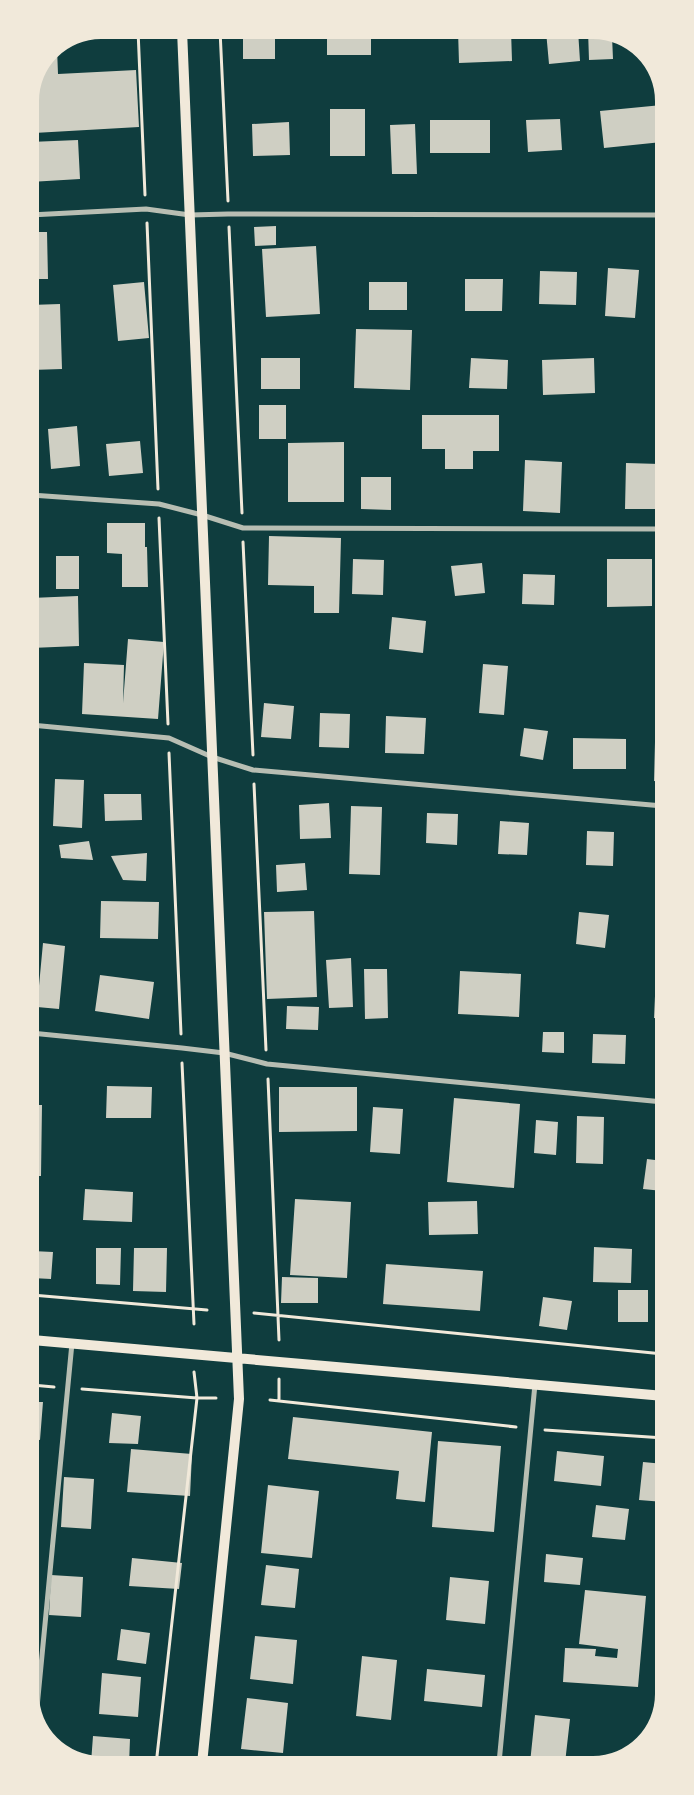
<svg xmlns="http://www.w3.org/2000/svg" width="694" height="1795" viewBox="0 0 694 1795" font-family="'Alegreya Sans',sans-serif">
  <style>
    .building { fill: #cfcfc3 }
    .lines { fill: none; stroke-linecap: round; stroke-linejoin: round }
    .path { stroke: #f1e9da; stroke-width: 3 }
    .minor { stroke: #b8beb3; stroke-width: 5 }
    .secondary { stroke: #f1e9da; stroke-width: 10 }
  </style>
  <rect width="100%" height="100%" fill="#0f3d3e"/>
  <!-- building -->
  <path class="building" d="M 243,30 L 275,30 L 275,59 L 243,59 Z
    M 327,30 L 371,30 L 371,55 L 327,55 Z
    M 458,30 L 511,30 L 512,61 L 459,63 Z
    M 578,30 L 580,61 L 549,64 L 546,31 Z
    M 588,30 L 598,30 L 612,36 L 613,59 L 589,60 Z
    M 57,48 L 58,74 L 136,70 L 139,127 L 34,133 L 32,92 L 51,50 Z
    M 662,105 L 662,142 L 604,148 L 600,111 Z
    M 330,109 L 365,109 L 365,156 L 330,156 Z
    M 560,119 L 562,150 L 528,152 L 526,120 Z
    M 430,120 L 490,120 L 490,153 L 430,153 Z
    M 289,122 L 290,155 L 253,156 L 252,124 Z
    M 415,124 L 417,174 L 392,174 L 390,125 Z
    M 78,140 L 80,179 L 30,182 L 30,142 Z
    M 276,226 L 276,245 L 255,246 L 254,227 Z
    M 30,232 L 47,232 L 48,279 L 30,279 Z
    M 316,246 L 320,314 L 266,317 L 262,249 Z
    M 608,268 L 639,270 L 635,318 L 605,316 Z
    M 540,271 L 577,272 L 576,305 L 539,304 Z
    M 465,279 L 503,279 L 502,311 L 465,311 Z
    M 144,282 L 149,338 L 118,341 L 113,285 Z
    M 369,282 L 407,282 L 407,310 L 369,310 Z
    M 60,304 L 62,369 L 31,370 L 30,305 Z
    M 356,329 L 412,330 L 410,390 L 354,388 Z
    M 261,358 L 300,358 L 300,389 L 261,389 Z
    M 471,358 L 508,360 L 507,389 L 469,388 Z
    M 594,358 L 595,393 L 543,395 L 542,360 Z
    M 259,405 L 286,405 L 286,439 L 259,439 Z
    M 422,415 L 499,415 L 499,451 L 473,451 L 473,469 L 445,469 L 445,449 L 422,449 Z
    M 77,426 L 80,466 L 51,469 L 48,429 Z
    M 140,441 L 143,473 L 109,476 L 106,444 Z
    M 344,442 L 344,502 L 288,502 L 288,443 Z
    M 525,460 L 562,462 L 560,513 L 523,511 Z
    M 626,463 L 660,464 L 659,509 L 625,509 Z
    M 361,477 L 391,477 L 391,510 L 361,509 Z
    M 31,517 L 36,517 L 37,559 L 31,559 Z
    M 107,523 L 145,523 L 145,547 L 147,547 L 148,587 L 122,587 L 122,554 L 107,553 Z
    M 269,536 L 341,538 L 339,613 L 314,613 L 314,586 L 268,585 Z
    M 56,556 L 79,556 L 79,589 L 56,589 Z
    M 353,559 L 384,560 L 383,595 L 352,594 Z
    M 607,559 L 652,559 L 652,606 L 607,607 Z
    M 482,563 L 485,593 L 455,596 L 451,566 Z
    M 523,574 L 555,575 L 554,605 L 522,604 Z
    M 78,596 L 79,646 L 31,648 L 31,598 Z
    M 392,617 L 426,621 L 423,653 L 389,649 Z
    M 128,639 L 164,642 L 158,719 L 82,714 L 84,663 L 124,665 L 123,703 Z
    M 483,664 L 508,666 L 504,715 L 479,713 Z
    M 264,703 L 294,706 L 291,739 L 261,737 Z
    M 320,713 L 350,714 L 349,748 L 319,747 Z
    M 386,716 L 426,718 L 424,754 L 385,753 Z
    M 524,728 L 548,731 L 543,760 L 520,756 Z
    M 573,738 L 626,739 L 626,769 L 573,769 Z
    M 655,742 L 663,742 L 663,782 L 654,781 Z
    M 55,779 L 84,780 L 82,828 L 53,826 Z
    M 104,794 L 141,794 L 142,820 L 105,821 Z
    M 329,803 L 331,838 L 300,839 L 299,805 Z
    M 351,806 L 382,807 L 380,875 L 349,874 Z
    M 427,813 L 458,814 L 457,845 L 426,843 Z
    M 500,821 L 529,823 L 527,855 L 498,854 Z
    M 587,831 L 614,832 L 613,866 L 586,865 Z
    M 89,841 L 93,860 L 61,858 L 59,845 Z
    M 147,853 L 146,881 L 123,880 L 111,856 Z
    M 305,863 L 307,890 L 277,892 L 276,865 Z
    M 101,901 L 159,902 L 158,939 L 100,938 Z
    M 314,911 L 317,997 L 267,999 L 264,912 Z
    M 579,912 L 609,915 L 605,948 L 576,944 Z
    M 43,943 L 65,946 L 59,1009 L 37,1007 Z
    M 351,958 L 353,1007 L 329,1008 L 326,960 Z
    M 364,969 L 387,969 L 388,1018 L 365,1019 Z
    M 460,971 L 521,974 L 519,1017 L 458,1014 Z
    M 656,974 L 663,975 L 663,1019 L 654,1018 Z
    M 100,975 L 154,982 L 149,1019 L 95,1011 Z
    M 287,1006 L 319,1007 L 318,1030 L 286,1029 Z
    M 543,1032 L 564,1032 L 564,1053 L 542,1052 Z
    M 593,1034 L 626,1035 L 625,1064 L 592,1063 Z
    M 107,1086 L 152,1087 L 151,1118 L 106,1118 Z
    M 279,1087 L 357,1087 L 357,1131 L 279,1132 Z
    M 454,1098 L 520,1104 L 514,1188 L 447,1182 Z
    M 32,1105 L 42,1105 L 41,1176 L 32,1176 Z
    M 373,1107 L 403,1109 L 400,1154 L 370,1152 Z
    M 577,1116 L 604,1117 L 603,1164 L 576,1163 Z
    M 536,1120 L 558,1122 L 556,1155 L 534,1153 Z
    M 647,1159 L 663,1161 L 663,1191 L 643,1189 Z
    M 85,1189 L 133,1192 L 132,1222 L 83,1220 Z
    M 295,1199 L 351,1202 L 347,1278 L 290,1275 Z
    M 477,1201 L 478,1234 L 429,1235 L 428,1202 Z
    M 594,1247 L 632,1249 L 631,1283 L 593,1282 Z
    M 96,1248 L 121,1248 L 120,1285 L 96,1284 Z
    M 134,1248 L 167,1248 L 166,1292 L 133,1291 Z
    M 32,1251 L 53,1252 L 51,1279 L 32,1278 Z
    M 386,1264 L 483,1271 L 480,1311 L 383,1304 Z
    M 282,1277 L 318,1278 L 318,1303 L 281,1303 Z
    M 661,1287 L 663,1288 L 663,1331 L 656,1330 Z
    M 618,1290 L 648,1290 L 648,1322 L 618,1322 Z
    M 543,1297 L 572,1301 L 567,1330 L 539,1326 Z
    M 32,1402 L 43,1402 L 40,1440 L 32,1439 Z
    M 112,1413 L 141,1416 L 138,1444 L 109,1443 Z
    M 293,1417 L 432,1432 L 425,1502 L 396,1499 L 399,1471 L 288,1459 Z
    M 438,1441 L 501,1446 L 494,1532 L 432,1527 Z
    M 131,1449 L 192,1454 L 190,1496 L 127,1492 Z
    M 557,1451 L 604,1456 L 601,1486 L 554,1481 Z
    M 643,1462 L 664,1464 L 664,1502 L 639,1500 Z
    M 64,1477 L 94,1479 L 91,1529 L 61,1527 Z
    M 268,1485 L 319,1491 L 312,1558 L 261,1553 Z
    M 596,1505 L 629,1509 L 625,1540 L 592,1537 Z
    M 546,1554 L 583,1558 L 580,1585 L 544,1582 Z
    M 132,1558 L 182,1563 L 179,1589 L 129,1586 Z
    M 266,1565 L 299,1569 L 295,1608 L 261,1605 Z
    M 51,1575 L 83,1577 L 81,1617 L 49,1615 Z
    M 450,1577 L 489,1581 L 485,1624 L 446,1620 Z
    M 585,1590 L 646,1596 L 638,1687 L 563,1682 L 565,1648 L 596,1649 L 595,1656 L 617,1658 L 618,1649 L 579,1644 Z
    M 121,1629 L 150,1633 L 146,1664 L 117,1660 Z
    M 255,1636 L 297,1640 L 293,1684 L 250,1679 Z
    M 362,1656 L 397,1660 L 391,1720 L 356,1716 Z
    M 427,1669 L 485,1675 L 482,1707 L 424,1701 Z
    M 102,1673 L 141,1677 L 138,1717 L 99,1714 Z
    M 247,1698 L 288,1703 L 283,1753 L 241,1749 Z
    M 535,1715 L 570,1719 L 565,1763 L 530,1763 Z
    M 93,1736 L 130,1739 L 129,1765 L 96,1765 L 91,1763 Z"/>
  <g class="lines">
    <!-- path -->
    <path class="path" d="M 138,30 L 145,195
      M 220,30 L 228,201
      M 147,223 L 158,489
      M 229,227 L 242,513
      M 159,518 L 168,724
      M 243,542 L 253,755
      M 169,753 L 181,1034
      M 254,784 L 266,1050
      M 182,1063 L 194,1324
      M 268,1079 L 279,1340
      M 32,1295 L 207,1310
      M 254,1313 L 663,1354
      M 279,1379 L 279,1401
      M 32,1385 L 54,1387
      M 82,1389 L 197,1398 L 216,1398
      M 270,1400 L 516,1427
      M 545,1430 L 664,1438
      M 156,1765 L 197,1398 L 194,1372"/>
    <!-- minor -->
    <path class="minor" d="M 30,215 L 146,209 L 190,215 L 228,214 L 662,215
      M 31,495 L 159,504 L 202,515 L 243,528 L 662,529
      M 31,725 L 169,738 L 212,757 L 253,770 L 663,806
      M 31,1033 L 182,1048 L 224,1053 L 267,1064 L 663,1102
      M 36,1718 L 72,1343
      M 499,1763 L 535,1384"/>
    <!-- secondary -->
    <path class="secondary" d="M 182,30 L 239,1399 L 202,1764
      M 32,1340 L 664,1396"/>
  </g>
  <!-- crop -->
  <path d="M0 0H694V1795H0ZM101 39H593A62 62 0 0 1 655 101V1694A62 62 0 0 1 593 1756H101A62 62 0 0 1 39 1694V101A62 62 0 0 1 101 39Z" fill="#f1e9da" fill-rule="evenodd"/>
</svg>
